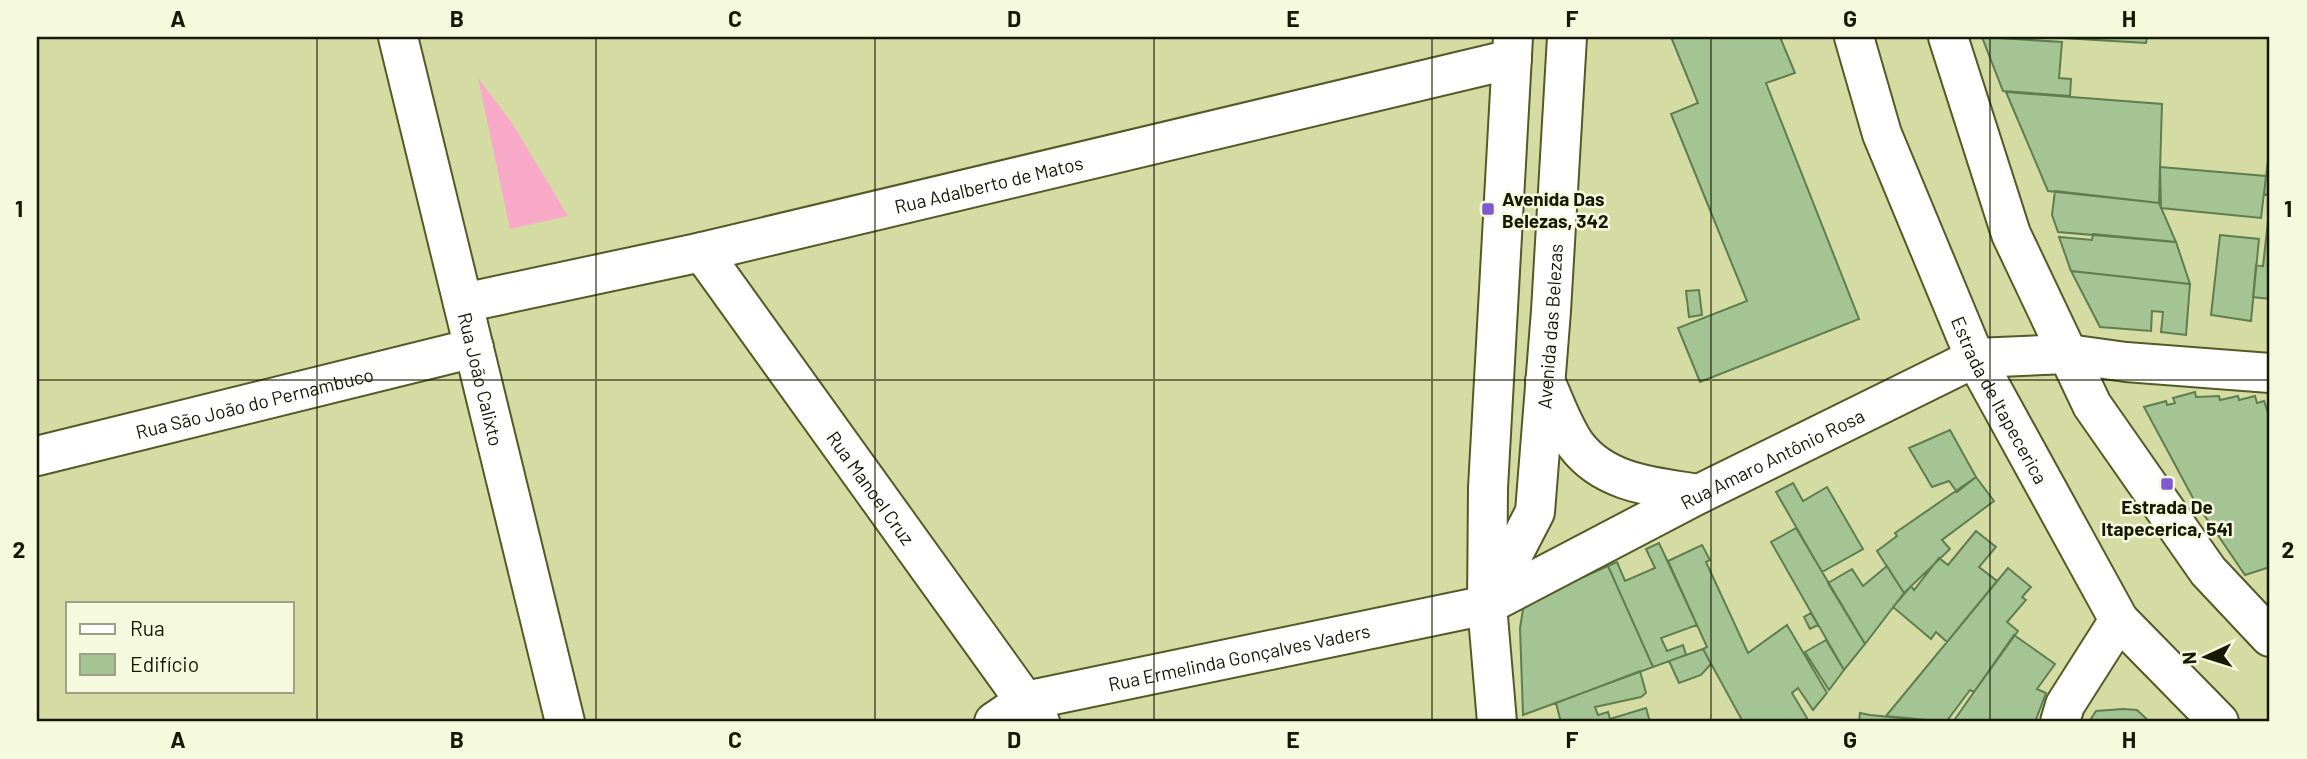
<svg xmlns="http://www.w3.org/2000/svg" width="2307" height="759" viewBox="0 0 2307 759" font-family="Barlow,sans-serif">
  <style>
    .green { fill: #f7a9c7 }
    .building { fill: #a4c493; stroke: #607d4f; stroke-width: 2 }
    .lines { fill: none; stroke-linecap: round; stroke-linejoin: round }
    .minor-casing { stroke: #545a25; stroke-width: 42 }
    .tertiary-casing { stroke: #545a25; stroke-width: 42 }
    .primary-casing { stroke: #545a25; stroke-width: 42 }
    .minor { stroke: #fff; stroke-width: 38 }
    .tertiary { stroke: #fff; stroke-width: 38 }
    .primary { stroke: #fff; stroke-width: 38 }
    .grid { fill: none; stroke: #161904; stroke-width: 2; stroke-opacity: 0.55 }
    .poi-dot { fill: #8058d2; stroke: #f5fade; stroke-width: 2.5 }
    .labels { text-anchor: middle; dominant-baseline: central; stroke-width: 5; stroke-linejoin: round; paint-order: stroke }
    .street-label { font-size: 19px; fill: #161904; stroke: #f5fade }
    .poi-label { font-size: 19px; font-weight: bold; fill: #161904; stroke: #f5fade; text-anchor: start }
    .neatline { fill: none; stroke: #161904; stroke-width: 2.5 }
    .grid-label { font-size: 23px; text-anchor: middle; font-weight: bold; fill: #161904 }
  </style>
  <rect width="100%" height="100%" fill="#d4dca3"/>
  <!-- green -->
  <path class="green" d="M 478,78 L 512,123 L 568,216 L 510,229 Z"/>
  <!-- building -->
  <path class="building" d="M 1671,37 L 1780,37 L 1795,73 L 1766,83 L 1859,319 L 1700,382 L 1678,328 L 1747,301 L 1671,114 L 1698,103 Z
    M 1982,37 L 2062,42 L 2059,78 L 2071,79 L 2070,96 L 2003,91 Z
    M 2045,37 L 2147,37 L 2146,43 Z
    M 2006,92 L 2162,104 L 2159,203 L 2048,191 Z
    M 2270,143 L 2270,195 L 2264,194 Z
    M 2160,167 L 2266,176 L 2261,218 L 2161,208 Z
    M 2055,191 L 2159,203 L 2176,242 L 2058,232 L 2052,215 Z
    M 2270,203 L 2270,299 L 2253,297 L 2256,265 L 2263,266 Z
    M 2093,234 L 2176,242 L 2190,284 L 2071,271 L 2059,237 L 2092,240 Z
    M 2220,235 L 2259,239 L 2251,321 L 2211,315 Z
    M 2071,271 L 2190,284 L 2186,335 L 2161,332 L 2163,312 L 2152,311 L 2151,331 L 2100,327 Z
    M 1699,290 L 1702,315 L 1689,317 L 1686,291 Z
    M 2195,392 L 2196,397 L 2219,396 L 2220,400 L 2238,396 L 2239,400 L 2255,396 L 2257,403 L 2264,401 L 2270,418 L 2270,567 L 2245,575 L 2194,500 L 2144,407 L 2166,401 L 2167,405 L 2175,403 L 2173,398 Z
    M 1950,430 L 1976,477 L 1957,492 L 1949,481 L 1932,487 L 1909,448 Z
    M 1976,477 L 1994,501 L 1942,540 L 1950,549 L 1904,593 L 1877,551 L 1897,536 L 1895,533 Z
    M 1793,483 L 1803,501 L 1827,487 L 1863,549 L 1822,572 L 1776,492 Z
    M 1796,528 L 1865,644 L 1844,670 L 1771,542 Z
    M 1976,531 L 1996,547 L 1979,567 L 1997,581 L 1947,642 L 1936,632 L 1931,639 L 1893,607 L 1911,586 L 1914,590 L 1939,558 L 1948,565 Z
    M 1659,543 L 1697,625 L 1661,638 L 1667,651 L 1683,645 L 1686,655 L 1653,667 L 1608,566 L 1617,562 L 1625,581 L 1655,568 L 1646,549 Z
    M 1702,545 L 1710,560 L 1706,562 L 1748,653 L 1787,625 L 1827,693 L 1813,710 L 1798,688 L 1792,693 L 1807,718 L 1803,722 L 1743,722 L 1703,649 L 1707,647 L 1668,561 Z
    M 1608,566 L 1653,667 L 1523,715 L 1520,628 L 1524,603 Z
    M 1887,566 L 1904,593 L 1865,644 L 1828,583 L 1852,569 L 1863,586 Z
    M 2008,568 L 2031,587 L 2022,597 L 2026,600 L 2007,622 L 2018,631 L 1974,692 L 1970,690 L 1946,722 L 1886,716 Z
    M 1811,613 L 1818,625 L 1810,629 L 1804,617 Z
    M 2014,635 L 2055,664 L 2037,689 L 2046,693 L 2035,722 L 1953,722 Z
    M 1826,640 L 1844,670 L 1829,690 L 1805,652 Z
    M 1703,649 L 1711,664 L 1701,675 L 1679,683 L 1669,661 Z
    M 1640,671 L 1646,693 L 1641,697 L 1595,707 L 1598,715 L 1608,712 L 1610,719 L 1646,708 L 1650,722 L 1561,722 L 1556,703 Z
    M 2123,709 L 2137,710 L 2150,722 L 2089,722 L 2096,711 Z
    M 1860,713 L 1870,715 L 1941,722 L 1859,722 Z"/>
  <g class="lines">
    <!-- minor casing -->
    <g class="minor-casing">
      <g id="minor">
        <path id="s1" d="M 398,37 L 565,722"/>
        <path id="s2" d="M 702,252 L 1040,722"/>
        <path id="s3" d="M 463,303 L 702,252 L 1512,59"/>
        <path id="s4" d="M 37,456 L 474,348"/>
        <path id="s5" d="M 994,722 L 1025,701 L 1487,605 L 1699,494 L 1975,358 L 2068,354 L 2126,362 L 2270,373"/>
        <path d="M 2060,722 L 2065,705 L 2119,620"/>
      </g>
    </g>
    <!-- tertiary casing -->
    <g class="tertiary-casing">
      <g id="tertiary">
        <path d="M 1545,381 C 1555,402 1563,427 1576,445 C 1605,484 1656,487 1699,494"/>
        <path id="s6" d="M 1491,597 L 1535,512 L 1551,311 L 1567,37"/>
        <path d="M 1497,722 L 1487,605 L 1488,488 L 1513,37"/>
      </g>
    </g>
    <!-- primary casing -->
    <g class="primary-casing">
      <g id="primary">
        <path id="s7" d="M 1854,37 L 1882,134 L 1975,358 L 2119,620 L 2219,722"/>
        <path d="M 1948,37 L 2011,234 L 2092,405 L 2208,571 L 2270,637"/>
      </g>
    </g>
    <!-- minor -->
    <use href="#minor" class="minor"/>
    <!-- tertiary -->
    <use href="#tertiary" class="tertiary"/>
    <!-- primary -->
    <use href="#primary" class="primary"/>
  </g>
  <!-- grid -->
  <path class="grid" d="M 317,37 L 317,722M 596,37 L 596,722M 875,37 L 875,722M 1154,37 L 1154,722M 1432,37 L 1432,722M 1711,37 L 1711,722M 1990,37 L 1990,722M 37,380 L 2270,380"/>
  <!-- markers -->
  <g class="poi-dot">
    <rect x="1481" y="202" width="14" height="14" rx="3.5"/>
    <rect x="2160" y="477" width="14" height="14" rx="3.5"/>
  </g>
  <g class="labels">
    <!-- street labels -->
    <g class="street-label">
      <text stroke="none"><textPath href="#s3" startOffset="539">Rua Adalberto de Matos</textPath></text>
      <text stroke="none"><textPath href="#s6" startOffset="282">Avenida das Belezas</textPath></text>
      <text stroke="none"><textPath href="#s1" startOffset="352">Rua João Calixto</textPath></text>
      <text stroke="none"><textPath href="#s7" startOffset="392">Estrada de Itapecerica</textPath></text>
      <text stroke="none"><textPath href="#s4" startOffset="224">Rua São João do Pernambuco</textPath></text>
      <text stroke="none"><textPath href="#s5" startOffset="830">Rua Amaro Antônio Rosa</textPath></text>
      <text stroke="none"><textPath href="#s2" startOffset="290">Rua Manoel Cruz</textPath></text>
      <text stroke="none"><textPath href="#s5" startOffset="256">Rua Ermelinda Gonçalves Vaders</textPath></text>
    </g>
    <!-- poi labels -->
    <g class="poi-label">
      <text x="1502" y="198">Avenida Das<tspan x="1502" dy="22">Belezas, 342</tspan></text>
      <text x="2167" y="506" text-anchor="middle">Estrada De<tspan x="2167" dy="22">Itapecerica, 541</tspan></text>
    </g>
  </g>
  <!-- border -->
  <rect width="2307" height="759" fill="none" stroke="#f5fade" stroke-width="77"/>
  <!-- legend -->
  <rect x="66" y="602" width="228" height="91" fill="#f5fade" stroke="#9ca087" stroke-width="2"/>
  <rect x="80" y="624" width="35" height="10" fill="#ffffff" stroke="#9ca087" stroke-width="2"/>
  <text x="130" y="636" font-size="21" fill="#161904">Rua</text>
  <rect x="80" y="654" width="35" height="21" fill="#a4c493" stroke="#9ca087" stroke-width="2"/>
  <text x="130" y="672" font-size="21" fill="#161904">Edifício</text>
  <!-- north arrow -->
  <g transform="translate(2206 657) rotate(266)" stroke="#f5fade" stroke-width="5" paint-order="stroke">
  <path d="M0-5L12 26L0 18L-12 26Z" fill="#161904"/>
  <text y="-10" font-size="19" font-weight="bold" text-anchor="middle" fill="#161904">N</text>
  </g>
  <rect x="38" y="38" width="2230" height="682" class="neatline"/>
  <g class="grid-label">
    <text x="178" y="27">A</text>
    <text x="457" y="27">B</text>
    <text x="735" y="27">C</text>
    <text x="1014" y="27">D</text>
    <text x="1293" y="27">E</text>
    <text x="1572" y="27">F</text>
    <text x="1850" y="27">G</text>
    <text x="2129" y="27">H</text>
    <text x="19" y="217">1</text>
    <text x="2288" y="217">1</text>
    <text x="19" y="558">2</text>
    <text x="2288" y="558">2</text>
    <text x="178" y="748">A</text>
    <text x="457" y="748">B</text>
    <text x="735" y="748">C</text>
    <text x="1014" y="748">D</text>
    <text x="1293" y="748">E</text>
    <text x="1572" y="748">F</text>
    <text x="1850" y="748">G</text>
    <text x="2129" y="748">H</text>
  </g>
</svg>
